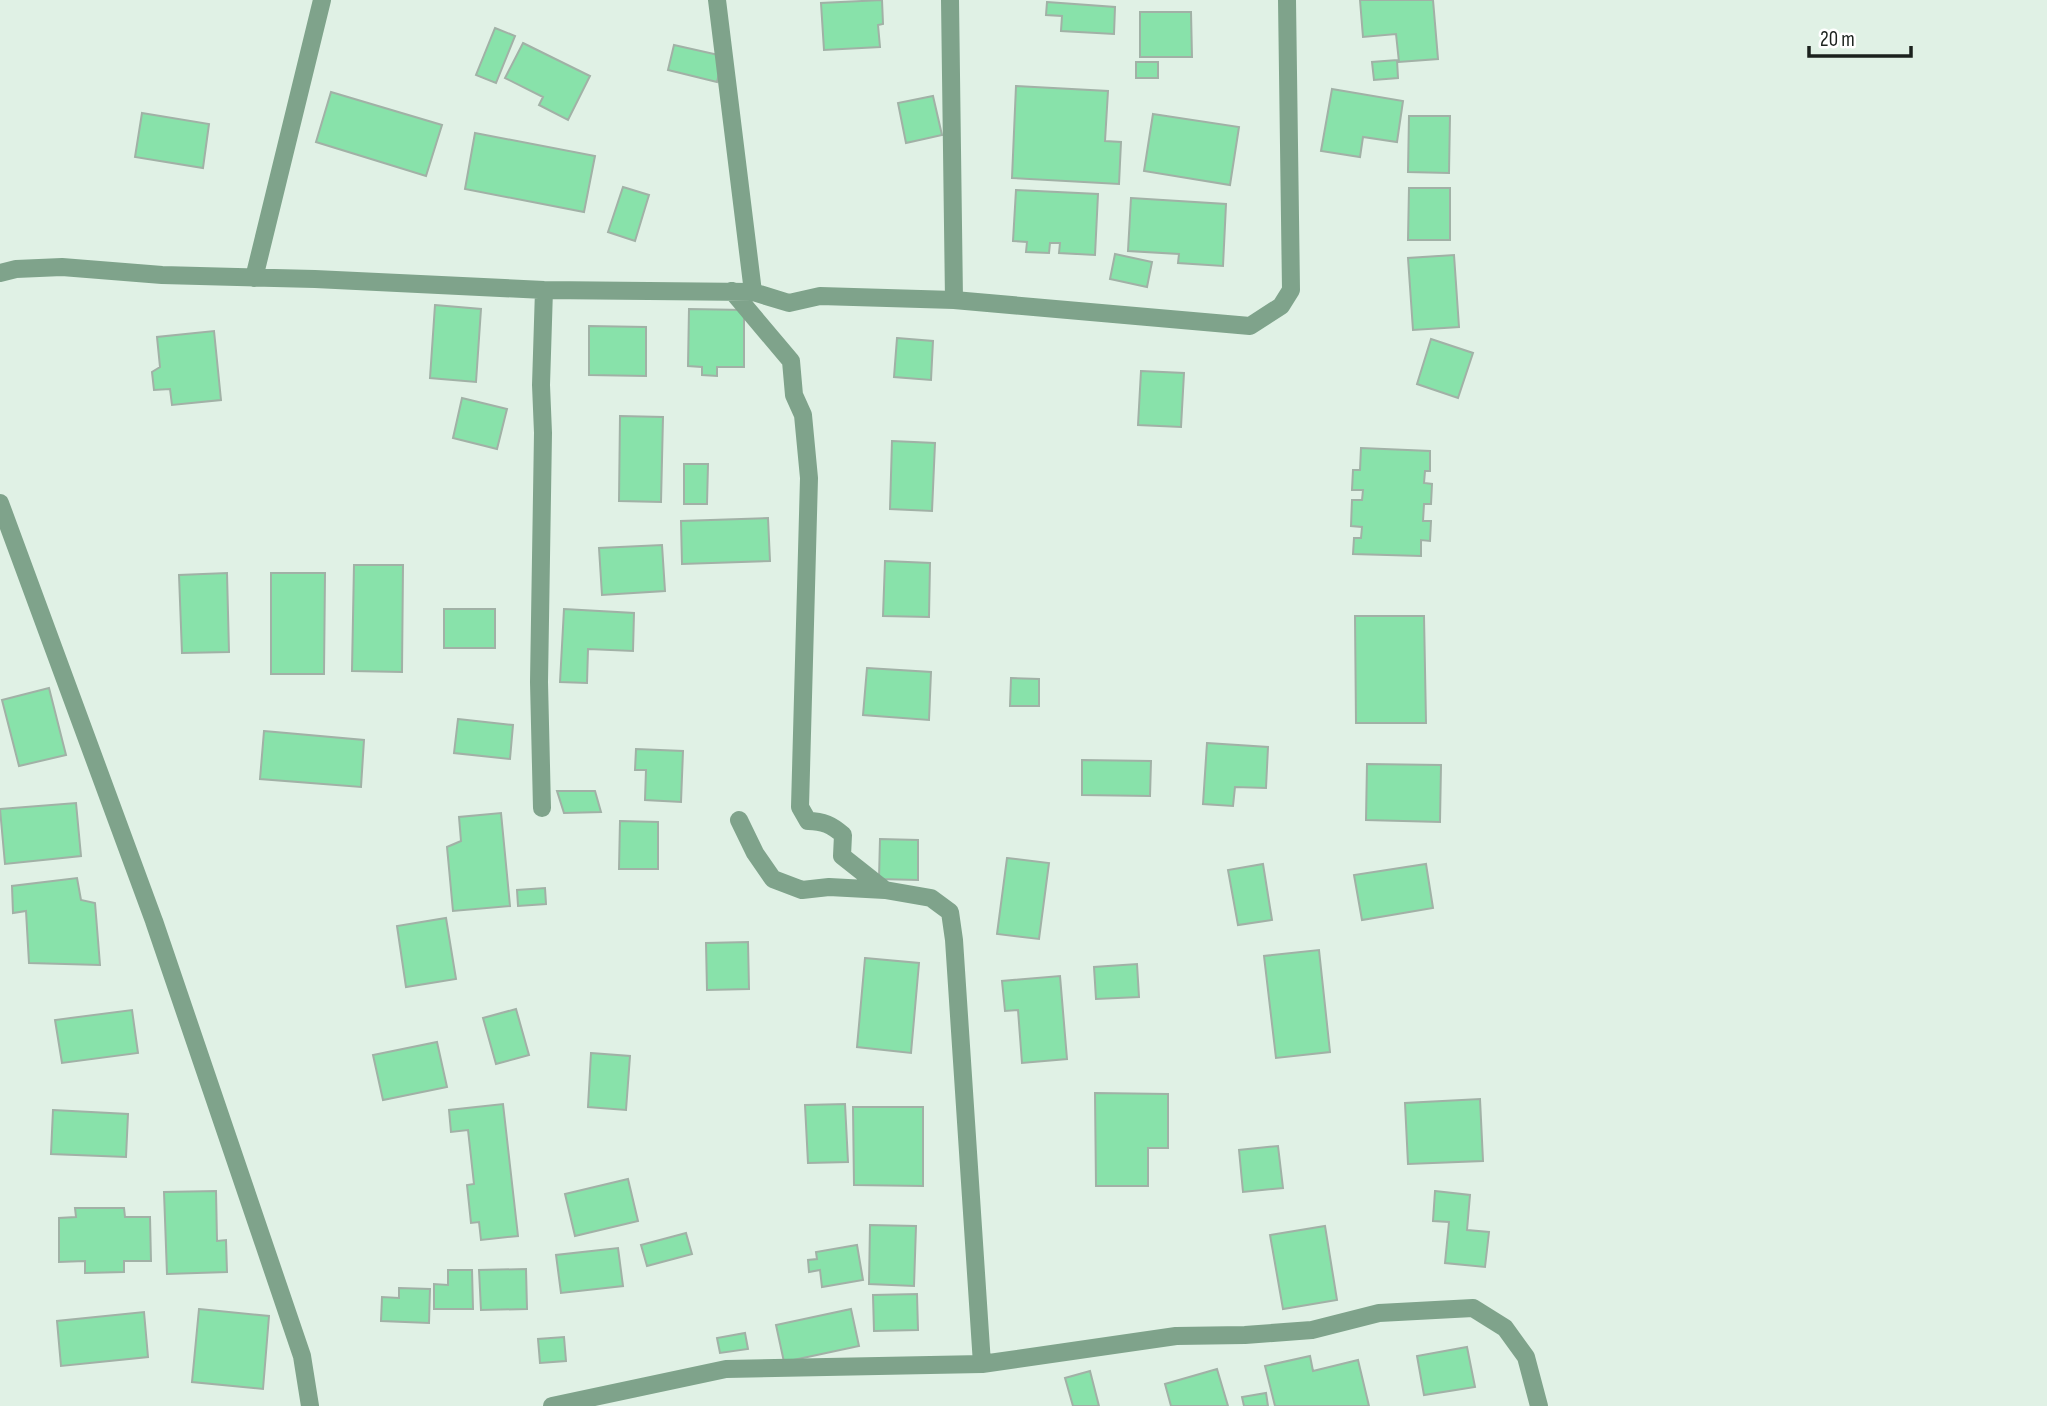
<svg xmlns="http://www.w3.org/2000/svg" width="2047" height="1406" viewBox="0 0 2047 1406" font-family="'Sofia Sans Condensed',sans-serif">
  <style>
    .building { fill: #88e2aa; stroke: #a1b1a6; stroke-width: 2 }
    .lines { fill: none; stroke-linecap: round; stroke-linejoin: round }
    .minor { stroke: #7fa38b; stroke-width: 18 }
  </style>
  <rect width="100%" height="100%" fill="#e0f1e5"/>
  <!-- building -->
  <path class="building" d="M 882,0 L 883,24 L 878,25 L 880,47 L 824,50 L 821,3 Z
    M 1360,0 L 1433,0 L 1438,59 L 1399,62 L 1396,34 L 1363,37 Z
    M 1047,2 L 1115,7 L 1114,34 L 1061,31 L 1062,16 L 1046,15 Z
    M 1140,12 L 1191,12 L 1192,57 L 1140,57 Z
    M 495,28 L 515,36 L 496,83 L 476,75 Z
    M 523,43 L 590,76 L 568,120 L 539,105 L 543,97 L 505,78 Z
    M 674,45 L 723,56 L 717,82 L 668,70 Z
    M 1397,60 L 1398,78 L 1374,80 L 1372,62 Z
    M 1136,62 L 1158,62 L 1158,78 L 1136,78 Z
    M 1016,86 L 1108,91 L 1105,141 L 1121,142 L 1119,184 L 1012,178 Z
    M 1332,89 L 1403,101 L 1397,142 L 1363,137 L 1360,157 L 1321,151 Z
    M 331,92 L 442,125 L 426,176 L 316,142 Z
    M 933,96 L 942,135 L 906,143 L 898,103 Z
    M 142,113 L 209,124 L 203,168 L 135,157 Z
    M 1153,114 L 1239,127 L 1230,185 L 1144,171 Z
    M 1409,116 L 1450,116 L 1449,173 L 1408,172 Z
    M 475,133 L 595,156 L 584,212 L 465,189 Z
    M 623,187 L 649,195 L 635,241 L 608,232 Z
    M 1409,188 L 1450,188 L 1450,240 L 1408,240 Z
    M 1016,190 L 1098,194 L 1095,255 L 1059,253 L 1060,243 L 1050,243 L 1049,253 L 1026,252 L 1027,242 L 1013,241 Z
    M 1131,198 L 1226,204 L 1223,266 L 1178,263 L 1179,254 L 1128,251 Z
    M 1115,254 L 1152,262 L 1147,287 L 1110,279 Z
    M 1454,255 L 1459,327 L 1413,330 L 1408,258 Z
    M 435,305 L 481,309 L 476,382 L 430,378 Z
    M 689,309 L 744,310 L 744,367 L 717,367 L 717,376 L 702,375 L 702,367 L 688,366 Z
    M 589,326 L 646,327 L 646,376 L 589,375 Z
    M 214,331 L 221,400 L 172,405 L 170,389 L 154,390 L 152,372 L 160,367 L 157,337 Z
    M 897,338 L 933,341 L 931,380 L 894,377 Z
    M 1431,339 L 1473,353 L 1458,398 L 1417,384 Z
    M 1141,371 L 1184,373 L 1181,427 L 1138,425 Z
    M 462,398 L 507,409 L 497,449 L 453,438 Z
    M 620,416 L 663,417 L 661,502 L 619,501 Z
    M 892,441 L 935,443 L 932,511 L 890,509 Z
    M 1361,448 L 1430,451 L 1430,471 L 1425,471 L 1424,483 L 1432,484 L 1431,504 L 1424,504 L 1423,521 L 1431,521 L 1430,541 L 1421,540 L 1421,556 L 1353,554 L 1354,538 L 1361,538 L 1362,527 L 1351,526 L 1352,500 L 1362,500 L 1363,490 L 1352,490 L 1353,470 L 1360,470 Z
    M 684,464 L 708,464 L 707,504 L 684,504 Z
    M 768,518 L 770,561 L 682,564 L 681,521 Z
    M 662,545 L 665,591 L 602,595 L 599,548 Z
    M 885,561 L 930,563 L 929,617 L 883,616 Z
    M 354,565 L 403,565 L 402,672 L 352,671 Z
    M 227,573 L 229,652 L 182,653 L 179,575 Z
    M 271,573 L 325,573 L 324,674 L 271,674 Z
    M 444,609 L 495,609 L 495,648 L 444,648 Z
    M 564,609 L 634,613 L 633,651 L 588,649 L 587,683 L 560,682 Z
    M 1355,616 L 1424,616 L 1426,723 L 1356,723 Z
    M 867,668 L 931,672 L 929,720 L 863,715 Z
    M 1011,678 L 1039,679 L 1039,706 L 1010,706 Z
    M 49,688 L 66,755 L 19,766 L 2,700 Z
    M 458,719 L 513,725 L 510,759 L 454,753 Z
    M 264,731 L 364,740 L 361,787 L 260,779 Z
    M 1207,743 L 1268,747 L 1266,788 L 1235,787 L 1233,806 L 1203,804 Z
    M 636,749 L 683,751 L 681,802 L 645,800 L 646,770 L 635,770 Z
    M 1082,760 L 1151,761 L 1150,796 L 1082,795 Z
    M 1367,764 L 1441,765 L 1440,822 L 1366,820 Z
    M 557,791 L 595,791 L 601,812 L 564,813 Z
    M 76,803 L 81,856 L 5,864 L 0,809 Z
    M 501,813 L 510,906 L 453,911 L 447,847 L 461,841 L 459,817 Z
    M 620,821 L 658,822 L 658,869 L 619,869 Z
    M 880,839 L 918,840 L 918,880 L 879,879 Z
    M 1007,858 L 1049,863 L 1039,939 L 997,934 Z
    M 1263,864 L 1272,920 L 1238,925 L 1228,870 Z
    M 1426,864 L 1433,908 L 1362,920 L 1354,875 Z
    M 77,878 L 81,900 L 95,903 L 100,965 L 29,963 L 26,911 L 13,913 L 12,886 Z
    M 545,888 L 546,904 L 518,906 L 517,890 Z
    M 446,918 L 456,979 L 406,987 L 397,926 Z
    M 748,942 L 749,989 L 707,990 L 706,943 Z
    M 1319,950 L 1330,1052 L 1276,1058 L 1264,956 Z
    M 865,958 L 919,963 L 911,1053 L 857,1047 Z
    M 1137,964 L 1139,997 L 1096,999 L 1094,967 Z
    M 1060,976 L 1067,1059 L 1022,1063 L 1018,1010 L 1005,1011 L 1002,981 Z
    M 516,1009 L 529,1055 L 496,1064 L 483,1018 Z
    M 132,1010 L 138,1053 L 62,1063 L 55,1020 Z
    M 437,1042 L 447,1087 L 383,1100 L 373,1055 Z
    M 591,1053 L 630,1056 L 626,1110 L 588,1107 Z
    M 1095,1093 L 1168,1094 L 1168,1148 L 1148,1148 L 1148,1186 L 1096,1186 Z
    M 1480,1099 L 1483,1161 L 1408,1164 L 1405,1103 Z
    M 503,1104 L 518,1236 L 481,1240 L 479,1222 L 471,1223 L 467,1185 L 474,1184 L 468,1130 L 451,1132 L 449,1110 Z
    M 845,1104 L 848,1162 L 808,1163 L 805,1105 Z
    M 853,1107 L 923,1107 L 923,1186 L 854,1185 Z
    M 53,1110 L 128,1114 L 126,1157 L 51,1154 Z
    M 1278,1146 L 1283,1188 L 1243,1192 L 1239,1150 Z
    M 628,1179 L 638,1221 L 575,1236 L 565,1194 Z
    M 216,1191 L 217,1241 L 226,1240 L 227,1272 L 167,1274 L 164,1192 Z
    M 1435,1191 L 1470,1195 L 1467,1230 L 1489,1232 L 1485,1267 L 1445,1263 L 1449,1222 L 1433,1221 Z
    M 75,1208 L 124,1208 L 125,1217 L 150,1217 L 151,1261 L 124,1261 L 124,1272 L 85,1273 L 85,1261 L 59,1262 L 59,1218 L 76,1217 Z
    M 870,1225 L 916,1226 L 914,1286 L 869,1284 Z
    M 1325,1226 L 1337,1300 L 1283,1309 L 1270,1235 Z
    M 686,1233 L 692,1254 L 647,1266 L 641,1245 Z
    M 857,1245 L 863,1280 L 822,1287 L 820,1270 L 809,1272 L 808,1260 L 817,1259 L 816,1252 Z
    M 618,1248 L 623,1286 L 561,1293 L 556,1255 Z
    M 526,1269 L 527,1309 L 481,1310 L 479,1270 Z
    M 448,1270 L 472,1270 L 473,1309 L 434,1309 L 434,1284 L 448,1285 Z
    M 399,1288 L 430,1289 L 429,1323 L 381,1321 L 382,1297 L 399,1298 Z
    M 917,1294 L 918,1330 L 874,1331 L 873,1295 Z
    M 199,1309 L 269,1316 L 263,1389 L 192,1382 Z
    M 851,1309 L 859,1346 L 784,1362 L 776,1325 Z
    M 144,1312 L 148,1357 L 61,1366 L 57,1321 Z
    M 745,1333 L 748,1349 L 720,1353 L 717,1338 Z
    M 564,1337 L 566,1361 L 540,1363 L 538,1339 Z
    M 1467,1347 L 1475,1387 L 1424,1395 L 1417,1356 Z
    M 1310,1356 L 1313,1371 L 1358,1360 L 1369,1406 L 1275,1406 L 1265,1366 Z
    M 1217,1369 L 1228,1406 L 1171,1406 L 1165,1384 Z
    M 1090,1371 L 1099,1406 L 1073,1406 L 1065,1378 Z
    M 1266,1393 L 1268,1406 L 1244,1406 L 1242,1397 Z"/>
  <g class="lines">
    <!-- minor -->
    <path class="minor" d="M 717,0 L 753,292
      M 950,0 L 954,300
      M 0,273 L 16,269 L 62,267 L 162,275 L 315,279 L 544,290 L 753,292 L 789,303 L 820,296 L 954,300 L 1250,326 L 1281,306 L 1291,290 L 1287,0
      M 254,278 L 322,0
      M 732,291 L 791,361 L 794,395 L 803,415 L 809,478 L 800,807 L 808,821 C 823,821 832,825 843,835 L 842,856 L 885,890
      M 0,503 L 154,921 L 302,1356 L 310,1406
      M 542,808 L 539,682 L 543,433 L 541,385 L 544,290
      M 982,1364 L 1176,1336 L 1245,1335 L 1312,1330 L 1379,1313 L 1473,1308 L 1505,1328 L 1526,1357 L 1539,1406
      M 552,1406 L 726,1369 L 982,1364 L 954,940 L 950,912 L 931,898 L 885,890 L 829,887 L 802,890 L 773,879 L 755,853 L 739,820"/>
  </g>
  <!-- scale -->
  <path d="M1809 46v10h102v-10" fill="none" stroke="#1b211d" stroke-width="3.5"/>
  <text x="1820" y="46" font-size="21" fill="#1b211d" stroke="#ffffff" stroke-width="5" paint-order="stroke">20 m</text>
</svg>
